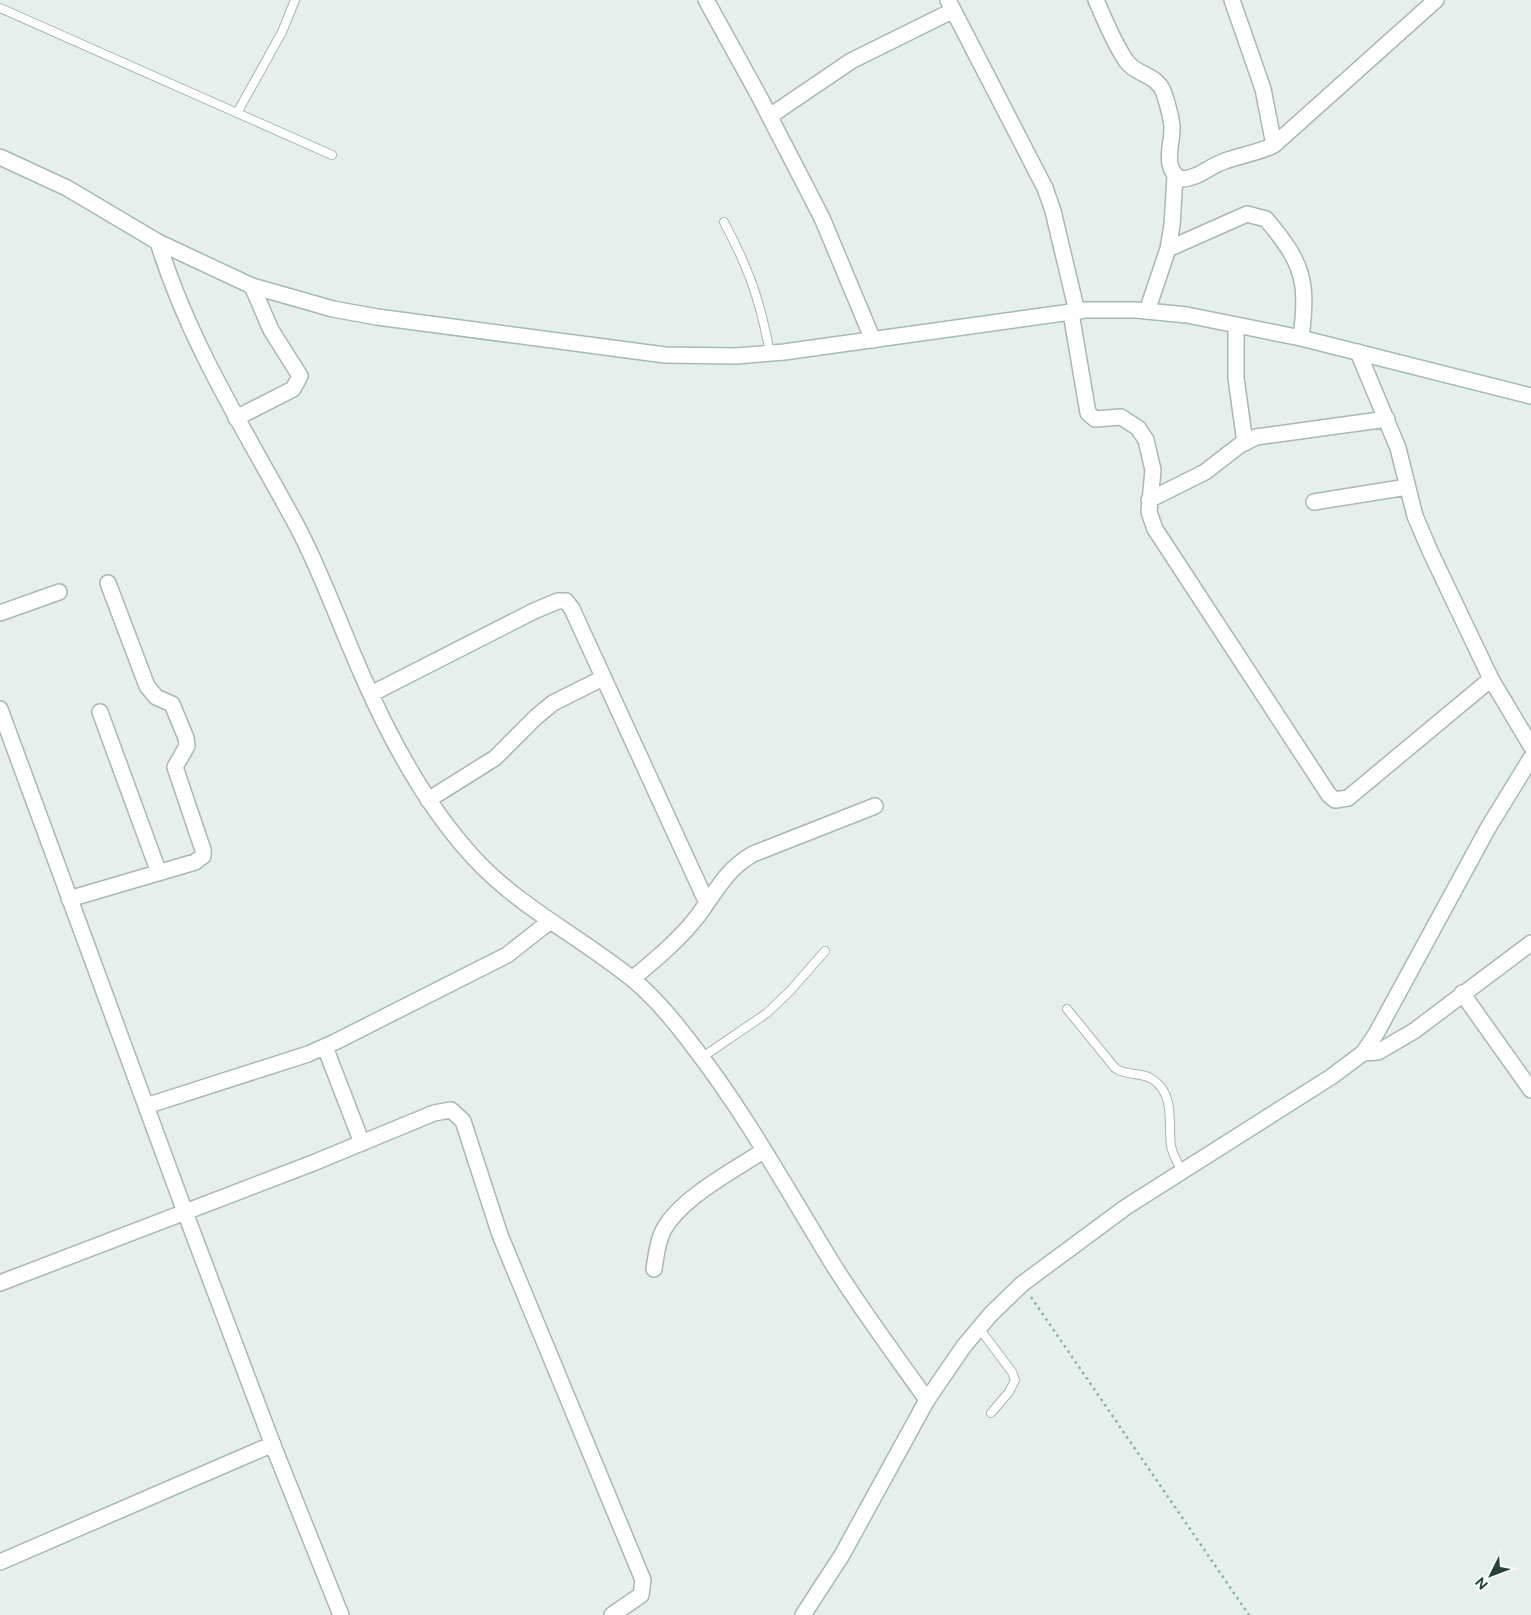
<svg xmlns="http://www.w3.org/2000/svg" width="1531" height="1615" viewBox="0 0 1531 1615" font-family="Figtree,sans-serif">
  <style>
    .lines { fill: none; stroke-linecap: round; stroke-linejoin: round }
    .lane-casing { stroke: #a8b8b2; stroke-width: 10 }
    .street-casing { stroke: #a8b8b2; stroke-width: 18 }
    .secondary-casing { stroke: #a4bbb3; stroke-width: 18 }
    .path { stroke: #86b3a5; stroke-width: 2.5; stroke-dasharray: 2.5 4; stroke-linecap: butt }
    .lane { stroke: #fff; stroke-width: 8 }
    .street { stroke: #fff; stroke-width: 15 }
    .secondary { stroke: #fff; stroke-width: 15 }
  </style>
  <rect width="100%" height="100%" fill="#e6efeb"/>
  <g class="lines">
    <!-- lane casing -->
    <g class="lane-casing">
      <path id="lane" d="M 0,8 L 332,155
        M 237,113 L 282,32 L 295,0
        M 724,222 C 749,269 760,300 770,353
        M 1067,1009 L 1115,1068 C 1127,1077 1143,1071 1155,1081 C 1175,1097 1168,1124 1171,1146 C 1173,1156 1178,1163 1182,1171
        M 701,1058 L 767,1013 L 790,991 L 825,951
        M 979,1328 L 1012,1372 L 1015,1380 L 1009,1392 L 991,1413"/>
    </g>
    <!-- street casing -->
    <g class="street-casing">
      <path id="street" d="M 706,0 L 759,96 L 822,218 L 873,340
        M 948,0 L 1045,188 L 1053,211 L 1077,312
        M 1096,0 C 1105,20 1114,44 1127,62 C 1138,76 1157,74 1164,93 C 1167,103 1171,115 1172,126 C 1173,144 1161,168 1181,179 C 1198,179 1209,166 1225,161 C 1241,155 1258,153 1274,145 L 1436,0
        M 1232,0 L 1263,89 L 1274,145
        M 770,116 L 851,61 L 952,11
        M 158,242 C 189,344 248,435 298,528 C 323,576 341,628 363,677 C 391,741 426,806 474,858 C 519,907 579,936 631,978 C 654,996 675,1022 693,1046 C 746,1114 789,1193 834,1266 C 863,1312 896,1356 927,1400
        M 1168,249 L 1247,214 L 1266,219 C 1304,264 1308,281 1301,338
        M 1147,311 L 1168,249 L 1172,225 L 1175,176
        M 1071,313 L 1088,413 L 1095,419 L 1121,417 L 1138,428 L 1146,440 L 1153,470 L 1149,512 L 1155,529 L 1329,795 L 1335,800 L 1348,798 L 1491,679
        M 1236,325 L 1236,378 L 1245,443
        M 1358,352 L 1398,448 L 1415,516 L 1430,551 L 1491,679 L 1531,746
        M 236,418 L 293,389 L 300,376 L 271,330 L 252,286
        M 1149,500 L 1205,472 L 1240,445 L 1256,437 L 1387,419
        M 1314,502 L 1407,487
        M 0,613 L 59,592
        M 371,694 L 534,611 L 558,601 L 566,601 L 572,609 L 707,903
        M 0,709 L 185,1212 L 274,1448 L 341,1615
        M 100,712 L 159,873
        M 428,800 L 495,758 L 536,717 L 553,703 L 603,678
        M 69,899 L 195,862 L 203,856 L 203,850 L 175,767 L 187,746 L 186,738 L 172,704 L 156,697 L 147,686 L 108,583
        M 632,979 C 655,960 679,940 697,917 C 716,892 725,870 753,854 L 875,806
        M 1462,993 L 1531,1090
        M 325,1047 L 362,1143
        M 1363,1053 L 1378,1052 L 1414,1031 L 1531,943
        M 146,1106 L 308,1054 L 335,1042 L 507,955 L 549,922
        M 654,1269 C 656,1257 657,1243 663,1231 C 679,1199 733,1171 763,1151
        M 0,1283 L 313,1163 L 434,1113 L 451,1110 L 463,1121 L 500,1235 L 643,1580 L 641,1595 L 612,1615
        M 0,1562 L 273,1444"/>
    </g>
    <!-- secondary casing -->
    <g class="secondary-casing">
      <path id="secondary" d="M 0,157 L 67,188 L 158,242 L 252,286 L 333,309 L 377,317 L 665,355 L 736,356 L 784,352 L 1085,310 L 1136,310 L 1187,315 L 1301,338 L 1531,396
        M 803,1615 L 842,1555 L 927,1400 L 964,1346 L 991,1314 L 1022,1284 L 1126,1207 L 1331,1077 L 1363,1053 L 1376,1034 L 1488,828 L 1531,758"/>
    </g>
    <!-- path -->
    <path class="path" d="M 1031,1297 L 1249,1615"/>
    <!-- lane -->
    <use href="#lane" class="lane"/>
    <!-- street -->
    <use href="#street" class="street"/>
    <!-- secondary -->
    <use href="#secondary" class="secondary"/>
  </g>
  <!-- north arrow -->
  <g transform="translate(1491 1575) rotate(228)" stroke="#f7fbf9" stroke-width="4" paint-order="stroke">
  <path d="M0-4L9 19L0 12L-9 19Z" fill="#24423a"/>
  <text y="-8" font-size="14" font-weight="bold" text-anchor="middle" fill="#24423a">N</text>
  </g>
</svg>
